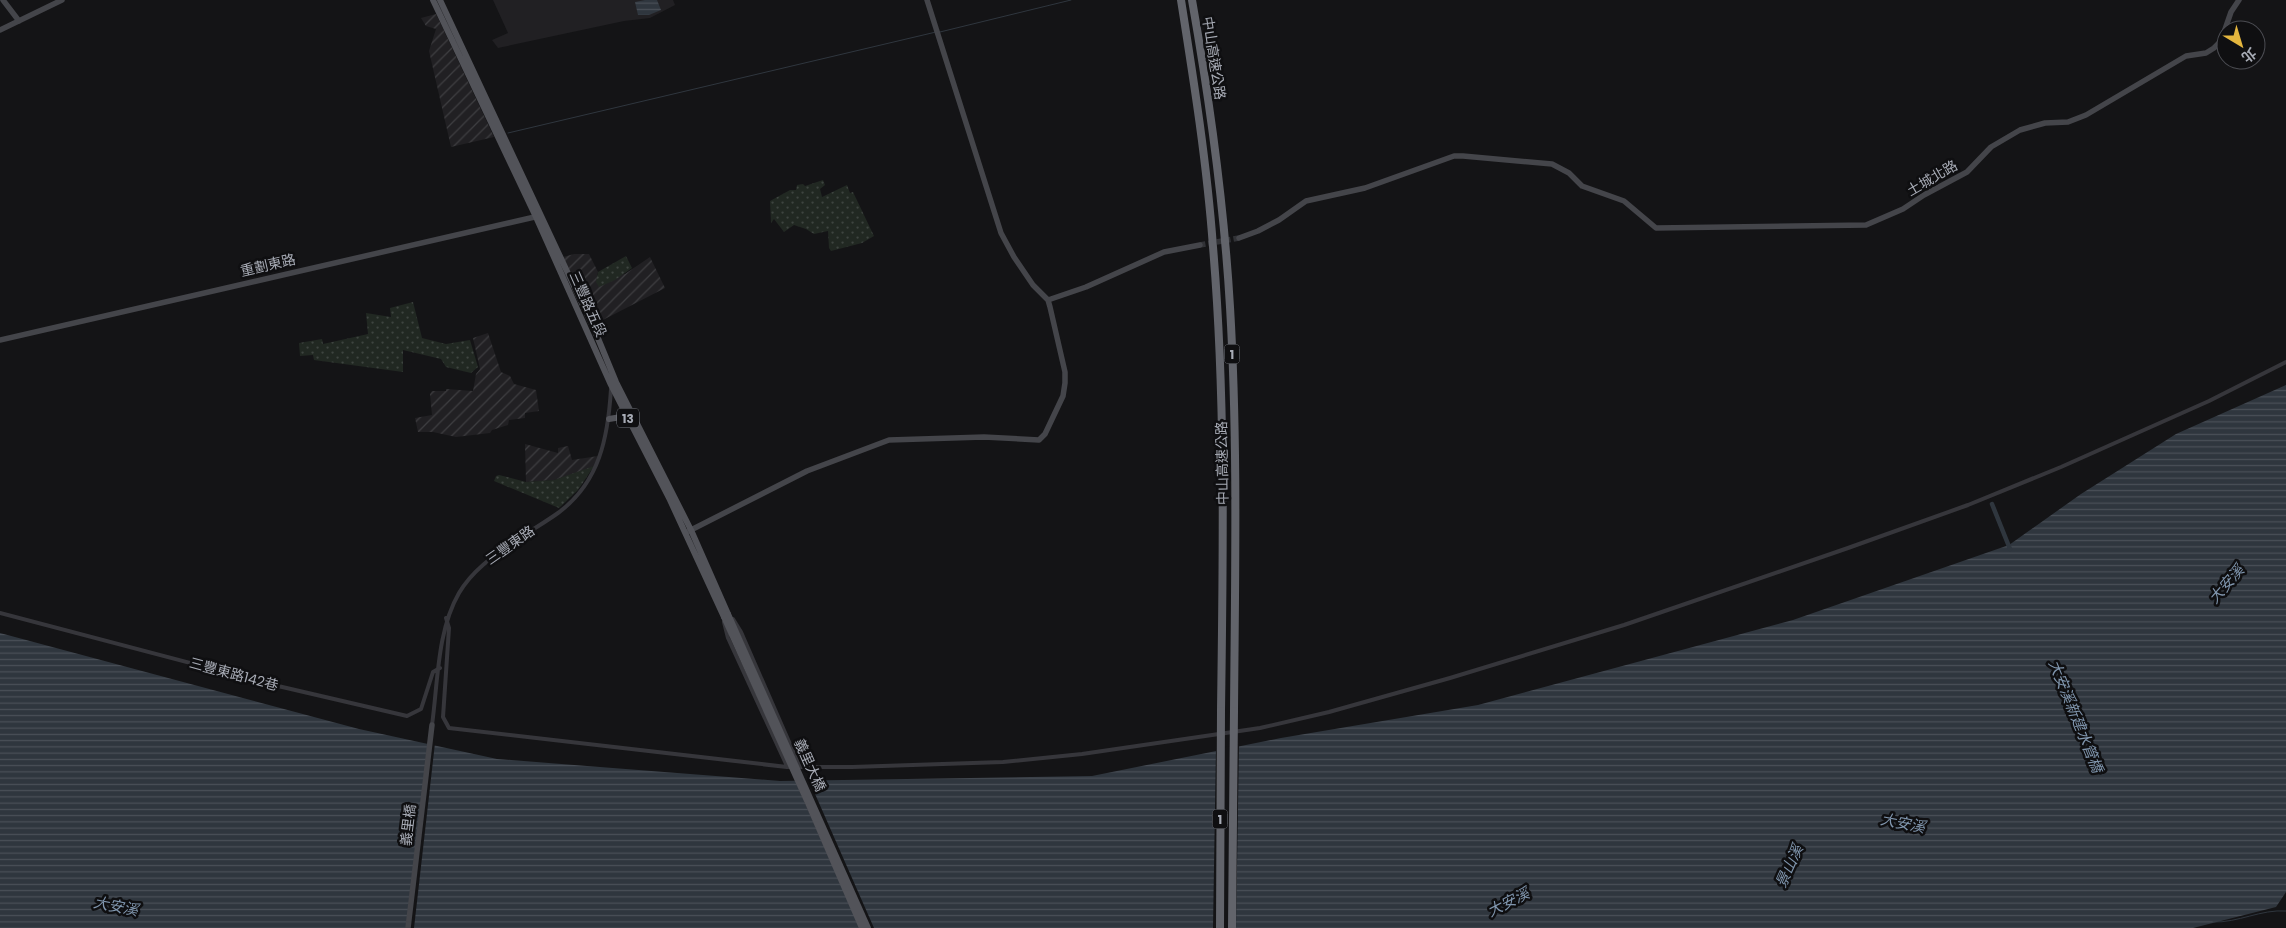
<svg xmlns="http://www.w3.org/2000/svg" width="2286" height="928" viewBox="0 0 2286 928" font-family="Poppins,'Noto Sans TC',sans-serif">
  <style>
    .built { fill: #212023 }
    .industrial { fill: url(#industrial-furrows) }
    .grass { fill: url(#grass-dots) }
    .water { fill: url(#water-rules) }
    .pier { fill: #141416 }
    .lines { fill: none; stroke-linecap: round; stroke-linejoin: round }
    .stream { stroke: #2f363e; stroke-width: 1 }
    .canal { stroke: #2f363e; stroke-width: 4.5 }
    .secondary-tunnel { stroke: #313236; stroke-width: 5.5; stroke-dasharray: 5.5 3; stroke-linecap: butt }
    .street { stroke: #36363b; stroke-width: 4 }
    .secondary { stroke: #44454a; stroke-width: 5.5 }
    .primary { stroke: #525359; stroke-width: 6 }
    .highway { stroke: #62646b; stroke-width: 8 }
    .primary-bridge { stroke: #525359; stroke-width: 6 }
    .highway-bridge { stroke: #62646b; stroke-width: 8 }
    .labels { text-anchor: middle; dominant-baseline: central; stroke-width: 5; stroke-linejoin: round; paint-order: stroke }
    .shield { fill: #0f0f11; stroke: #797c84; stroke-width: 1 }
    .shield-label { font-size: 12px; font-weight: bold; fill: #a7abb5 }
    .street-label { font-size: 14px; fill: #a7abb5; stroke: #0f0f11 }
    .water-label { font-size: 15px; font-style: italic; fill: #8096ae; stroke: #0f0f11 }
  </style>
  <defs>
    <pattern id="industrial-furrows" width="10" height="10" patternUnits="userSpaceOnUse" patternTransform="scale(1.25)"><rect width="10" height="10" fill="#212023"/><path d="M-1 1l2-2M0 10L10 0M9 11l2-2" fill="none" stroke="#3e3e41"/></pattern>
    <pattern id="grass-dots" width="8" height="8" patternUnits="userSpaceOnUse" patternTransform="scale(1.25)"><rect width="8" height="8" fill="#212822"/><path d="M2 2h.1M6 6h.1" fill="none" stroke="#3e4440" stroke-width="1.8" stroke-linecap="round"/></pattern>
    <pattern id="water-rules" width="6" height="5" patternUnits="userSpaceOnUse" patternTransform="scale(1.25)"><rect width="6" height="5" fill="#2f363e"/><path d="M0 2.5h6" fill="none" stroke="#4a5058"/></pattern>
  </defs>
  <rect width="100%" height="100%" fill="#141416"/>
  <!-- built -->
  <path class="built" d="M 493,0 L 673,0 L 675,5 L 650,18 L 624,21 L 498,48 L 492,40 L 508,33 Z"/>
  <!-- industrial -->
  <path class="industrial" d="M 436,14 L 494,137 L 451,147 L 429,51 L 436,29 L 426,26 L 421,18 Z
    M 574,254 L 589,254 L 598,272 L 597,275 L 625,274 L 650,257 L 665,288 L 599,322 L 592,314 L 563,257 Z
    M 488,333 L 501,372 L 510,376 L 514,384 L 536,390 L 539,411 L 525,413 L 525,418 L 509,420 L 508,425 L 492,430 L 490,433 L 456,437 L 433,432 L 418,432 L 415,418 L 432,415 L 430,394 L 432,391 L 446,391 L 446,389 L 473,391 L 476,374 L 480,369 L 473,338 Z
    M 525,444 L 558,453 L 558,448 L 568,446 L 572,460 L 598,456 L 594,466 L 581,472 L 554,480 L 526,482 Z"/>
  <!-- grass -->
  <path class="grass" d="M 823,180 L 825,185 L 820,189 L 822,197 L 847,185 L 850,193 L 853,192 L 874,236 L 862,243 L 831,251 L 829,248 L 828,231 L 814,234 L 806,229 L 794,225 L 784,232 L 774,219 L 771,223 L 770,201 L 790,190 L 796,190 L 797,185 L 803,184 L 805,186 Z
    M 626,256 L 632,268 L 615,280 L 599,287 L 596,282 L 598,272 Z
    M 413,302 L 422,338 L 446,344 L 470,340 L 478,367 L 471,373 L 446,367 L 441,359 L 403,350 L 403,372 L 314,360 L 313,355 L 300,356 L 299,343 L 322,339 L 323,344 L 368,334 L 366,313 L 391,317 L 390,308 Z
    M 594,466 L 578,490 L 559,508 L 494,481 L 496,476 L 499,475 L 526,482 L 554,480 Z"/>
  <!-- water -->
  <path class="water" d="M 645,0 L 657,0 L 661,10 L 649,15 L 638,15 L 635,2 Z
    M 2286,385 L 2286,892 L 2276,907 L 2193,928 L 0,928 L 0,633 L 359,729 L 497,759 L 780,781 L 1092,776 L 1281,738 L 1478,705 L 1793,620 L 2009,545 L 2081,494 L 2176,434 Z"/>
  <!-- pier -->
  <path class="pier" d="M 430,742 L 435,743 L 414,928 L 408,928 Z
    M 1239,744 L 1236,928 L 1213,928 L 1216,749 Z
    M 794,778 L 808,778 L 874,928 L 860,928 Z"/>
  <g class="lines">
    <!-- stream -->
    <path class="stream" d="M 940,32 L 1071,0
      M 508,133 L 936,32
      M 2213,922 C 2238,923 2261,909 2286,911"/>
    <!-- canal -->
    <path class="canal" d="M 1992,504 L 2010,549"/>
    <!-- secondary-tunnel -->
    <path class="secondary-tunnel" d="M 1200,245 L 1239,238"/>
    <!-- street -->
    <path class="street" d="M 0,613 L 278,686 L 407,716 L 421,709 L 433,672 L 440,668
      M 446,618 L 449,628 L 443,717 L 449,728 L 787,767 L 852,767 L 1003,762 L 1082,754 L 1260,728 L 1329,712 L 1450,678 L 1624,625 L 1848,548 L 1968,505 L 2061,467 L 2209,401 L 2286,362
      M 733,619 L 741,632 L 800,767
      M 724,622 L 728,638 L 787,766
      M 432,725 C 438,682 437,631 459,593 C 472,571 493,556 514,542 C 528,532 544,523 558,513 C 600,482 608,437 611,389"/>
    <!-- secondary -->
    <path class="secondary" d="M 3,0 L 19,21
      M 0,30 L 62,0
      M 1239,238 L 1258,231 L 1279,220 L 1306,201 L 1365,188 L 1454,156 L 1463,156 L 1552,164 L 1569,173 L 1582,186 L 1624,201 L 1656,228 L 1866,225 L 1903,209 L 1924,195 L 1967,172 L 1991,147 L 2020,130 L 2045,123 L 2068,122 L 2086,115 L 2186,56 L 2206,53 L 2214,48 L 2221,41 L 2231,12 L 2239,0
      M 1048,300 L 1086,287 L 1164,252 L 1200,245
      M 0,340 L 539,216
      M 687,532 L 807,471 L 889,440 L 984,437 L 1039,440 L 1045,434 L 1063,396 L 1065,383 L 1065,372 L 1050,307 L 1048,300 L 1033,285 L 1014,257 L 1001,233 L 927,0
      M 408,928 L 432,725"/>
    <!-- primary -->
    <path class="primary" d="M 433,0 L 536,217 L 611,385 L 670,500 L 724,617
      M 440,0 L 595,331 L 616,382 L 691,530 L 728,614
      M 609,419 L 621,417 L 628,419"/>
    <!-- highway -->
    <path class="highway" d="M 1181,0 C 1194,82 1207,164 1213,247 C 1226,401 1223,556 1221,711
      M 1192,0 C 1210,102 1224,204 1230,307 C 1238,442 1235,577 1234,711"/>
    <!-- primary-bridge -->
    <path class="primary-bridge" d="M 728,614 L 868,928
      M 724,617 L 808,803 L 862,928"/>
    <!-- highway-bridge -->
    <path class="highway-bridge" d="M 1220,928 L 1221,711
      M 1232,928 L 1234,711"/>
  </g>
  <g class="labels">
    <!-- shield labels -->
    <g class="shield">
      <rect x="1224.5" y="344.5" width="15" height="19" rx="4"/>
      <rect x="617" y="408.5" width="22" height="19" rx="4"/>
      <rect x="1212.5" y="809.5" width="15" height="19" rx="4"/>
    </g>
    <g class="shield-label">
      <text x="1232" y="354">1</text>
      <text x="628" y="418">13</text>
      <text x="1220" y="819">1</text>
    </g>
    <!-- street labels -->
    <g class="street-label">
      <text transform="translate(1214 58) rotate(81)">中山高速公路</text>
      <text transform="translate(1932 178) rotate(-30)">土城北路</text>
      <text transform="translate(268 265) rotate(-13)">重劃東路</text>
      <text transform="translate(588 304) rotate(66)">三豐路五段</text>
      <text transform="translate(1222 463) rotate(-91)">中山高速公路</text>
      <text transform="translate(510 545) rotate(-35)">三豐東路</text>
      <text transform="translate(234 674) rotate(15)">三豐東路142巷</text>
      <text transform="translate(810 765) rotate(66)">義里大橋</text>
      <text transform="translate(408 825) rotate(-83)">義里橋</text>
    </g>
    <!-- water labels -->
    <g class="water-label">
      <text transform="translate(2226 584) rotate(-49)">大安溪</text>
      <text transform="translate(2076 716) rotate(68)">大安溪新建水管橋</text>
      <text transform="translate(1903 823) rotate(11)">大安溪</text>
      <text transform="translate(1789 866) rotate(-66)">景山溪</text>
      <text transform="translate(1508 902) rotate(-27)">大安溪</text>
      <text transform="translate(116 906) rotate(11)">大安溪</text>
    </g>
  </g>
  <!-- north arrow -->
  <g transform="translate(2241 45) rotate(142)"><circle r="24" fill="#0f0f11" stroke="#4c4d53"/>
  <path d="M0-4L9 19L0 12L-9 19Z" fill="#e4b63e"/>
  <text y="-8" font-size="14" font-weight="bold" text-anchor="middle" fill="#a7abb5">北</text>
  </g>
</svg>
